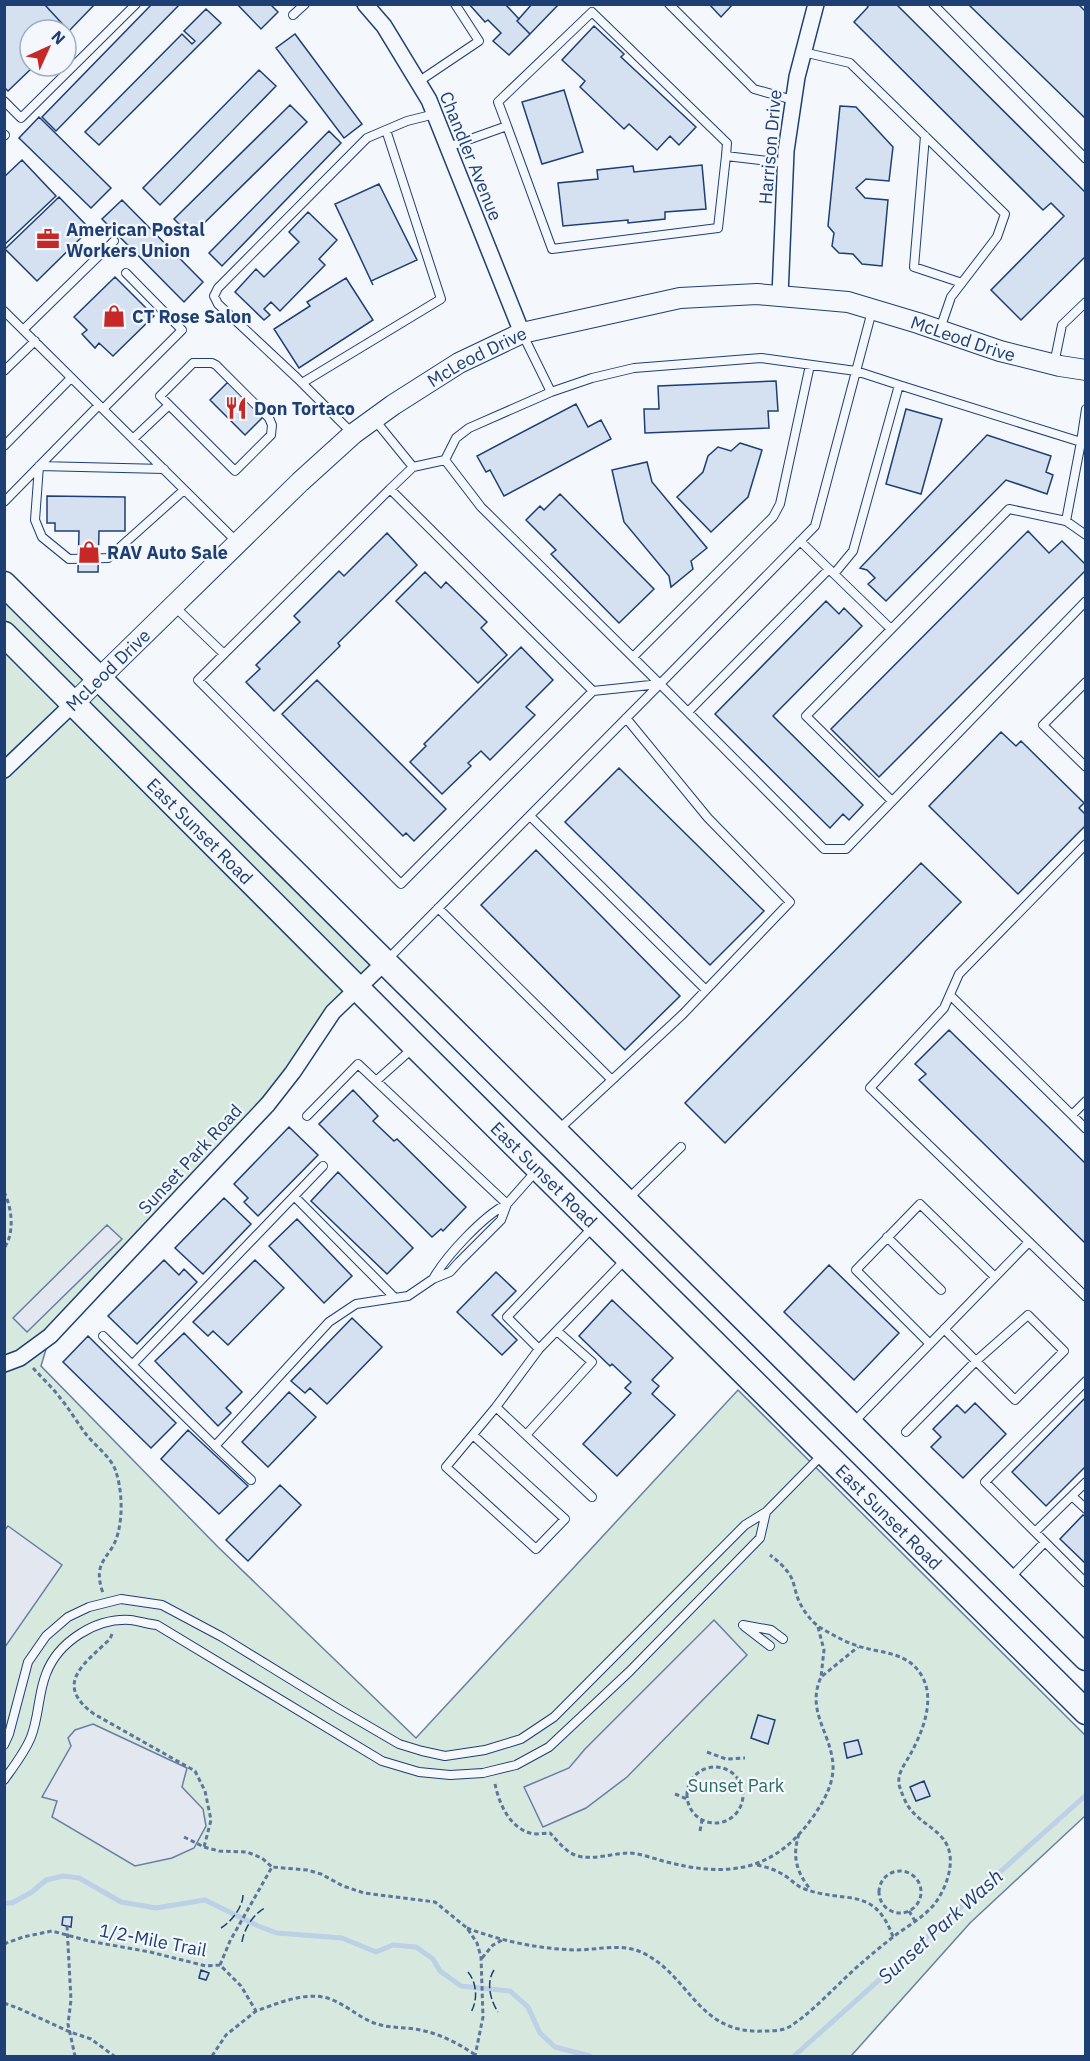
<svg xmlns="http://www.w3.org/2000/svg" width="1090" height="2061" viewBox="0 0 1090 2061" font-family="'IBM Plex Sans',sans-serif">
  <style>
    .green { fill: #d7e8df; stroke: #687fa3; stroke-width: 1.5 }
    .parking { fill: #e3e8f0; stroke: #687fa3; stroke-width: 1.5 }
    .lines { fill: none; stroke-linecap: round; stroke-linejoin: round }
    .stream { stroke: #bed0e5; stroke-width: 5 }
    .building { fill: #d5e0f0; stroke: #1d3f73; stroke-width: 1.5 }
    .service-casing { stroke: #1d3f73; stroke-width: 10 }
    .minor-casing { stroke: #1d3f73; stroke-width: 18 }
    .tertiary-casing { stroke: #1d3f73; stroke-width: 22 }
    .primary-casing { stroke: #1d3f73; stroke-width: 27 }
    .path { stroke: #5e769c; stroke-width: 3; stroke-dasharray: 4.5 3; stroke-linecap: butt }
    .service { stroke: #f4f7fb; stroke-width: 8 }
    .minor { stroke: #f4f7fb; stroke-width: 15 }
    .tertiary { stroke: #f4f7fb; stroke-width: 20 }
    .primary { stroke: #f4f7fb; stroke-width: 24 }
    .fence { stroke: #1d3f73; stroke-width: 1.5; stroke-dasharray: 8 3; stroke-linecap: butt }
    .labels { text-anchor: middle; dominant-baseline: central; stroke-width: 4.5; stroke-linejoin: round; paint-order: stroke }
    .street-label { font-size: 18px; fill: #1d3f73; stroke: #f4f7fb }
    .poi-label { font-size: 18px; font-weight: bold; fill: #1d3f73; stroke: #f4f7fb; text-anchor: start }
    .park-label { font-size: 18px; fill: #2c6c60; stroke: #f4f7fb }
    .water-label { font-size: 20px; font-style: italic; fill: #1d3f73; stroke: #f4f7fb }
  </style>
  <rect width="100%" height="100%" fill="#f4f7fb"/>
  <!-- green -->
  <path class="green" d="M 5,584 L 385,962 L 329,1011 L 293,1072 L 50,1336 L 41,1366 L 218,1547 L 416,1738 L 738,1390 L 1086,1736 L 1085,1816 L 970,1923 L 851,2056 L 5,2056 Z"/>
  <!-- parking -->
  <path class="parking" d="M 107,1225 L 122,1239 L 27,1332 L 13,1318 Z
    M 8,1526 L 62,1565 L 5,1647 L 4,1531 Z
    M 714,1620 L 747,1655 L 627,1777 L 586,1808 L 543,1827 L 524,1787 L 569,1768 L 585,1749 Z
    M 93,1724 L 187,1768 L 182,1787 L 203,1809 L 206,1826 L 194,1848 L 172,1858 L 135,1866 L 52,1817 L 57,1801 L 42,1797 L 71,1746 L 68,1738 L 75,1730 Z"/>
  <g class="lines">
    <!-- stream -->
    <path class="stream" d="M 4,1903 L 12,1903 L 32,1892 L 46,1880 L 63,1876 L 79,1878 L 121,1902 L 156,1908 L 205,1900 L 258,1926 L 277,1933 L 342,1938 L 376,1952 L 393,1945 L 416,1947 L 433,1959 L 440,1971 L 461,1986 L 510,1991 L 528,2007 L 540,2033 L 555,2047 L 590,2056
      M 794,2056 L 1086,1795"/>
  </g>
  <!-- building -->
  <path class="building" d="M 4,4 L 44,4 L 69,31 L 66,34 L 66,30 L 30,30 L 30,66 L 34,66 L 8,91 L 4,87 Z
    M 44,4 L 95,4 L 69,31 Z
    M 152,4 L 180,4 L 56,131 L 42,117 Z
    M 237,4 L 270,4 L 278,12 L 261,29 Z
    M 469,4 L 505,4 L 519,19 L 517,21 L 530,34 L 509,55 L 493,41 L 501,33 L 488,20 L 485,22 Z
    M 532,4 L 559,4 L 530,34 L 517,21 Z
    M 709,4 L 733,4 L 721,17 Z
    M 866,4 L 896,4 L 1086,193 L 1086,256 L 1021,320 L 991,290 L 1064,216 L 1051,203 L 1043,210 L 854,22 L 868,7 Z
    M 968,4 L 1078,4 L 1086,12 L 1086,119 Z
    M 206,9 L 221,23 L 99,145 L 85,132 L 182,34 L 192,44 L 195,41 L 184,31 Z
    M 594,26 L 624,54 L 621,57 L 696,127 L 679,145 L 670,136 L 657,150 L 629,124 L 624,129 L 580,87 L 585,81 L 562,60 Z
    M 295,34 L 362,124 L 344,138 L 276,48 Z
    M 259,70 L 276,86 L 160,205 L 143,188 Z
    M 564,90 L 583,152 L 542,164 L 522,102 Z
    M 290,105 L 307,122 L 191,236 L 174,219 Z
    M 840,106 L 856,107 L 893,147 L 889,181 L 866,179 L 856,188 L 865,198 L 888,200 L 882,266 L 862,264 L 853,254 L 839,253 L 832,246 L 834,233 L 828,226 Z
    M 39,117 L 111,188 L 91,208 L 19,138 Z
    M 329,131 L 341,143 L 222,266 L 209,253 Z
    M 22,160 L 56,196 L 4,245 L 4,177 Z
    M 702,165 L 706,209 L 665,212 L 665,219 L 628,223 L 628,220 L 563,226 L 558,183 L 598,179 L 597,170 L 633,166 L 634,172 Z
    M 379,184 L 417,260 L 371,281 L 373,285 L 335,204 Z
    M 59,197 L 90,229 L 37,281 L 5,249 Z
    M 122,200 L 203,282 L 184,302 L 102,219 Z
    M 308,212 L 337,240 L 319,259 L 325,265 L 280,311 L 271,302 L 264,309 L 270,315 L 264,320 L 235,292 L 256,269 L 264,277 L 299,242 L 289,232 Z
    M 115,277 L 154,316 L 113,356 L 99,343 L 95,348 L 82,334 L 87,330 L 74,317 Z
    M 346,278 L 373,320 L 299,368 L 274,329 L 310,306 L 307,302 Z
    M 776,381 L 778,411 L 768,411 L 769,428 L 645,433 L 644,409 L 659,409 L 658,386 Z
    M 228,382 L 263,417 L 245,435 L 210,400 Z
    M 576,404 L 588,427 L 601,420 L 611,439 L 504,496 L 490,470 L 486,472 L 477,456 Z
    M 906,409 L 942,419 L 921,494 L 886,484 Z
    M 987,435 L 1051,456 L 1046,472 L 1053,475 L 1047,494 L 1006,480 L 886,601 L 868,584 L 875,578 L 867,570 L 860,568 Z
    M 740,443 L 762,450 L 748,497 L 711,532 L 677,497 L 703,472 L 708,456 L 718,447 L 731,451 Z
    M 647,462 L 652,482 L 707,548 L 691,561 L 693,569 L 671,587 L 669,576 L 624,522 L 612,470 Z
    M 560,494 L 654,589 L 619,623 L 551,554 L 556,550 L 526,520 L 540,506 L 544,510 Z
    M 47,496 L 125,497 L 125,531 L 99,531 L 98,572 L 78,572 L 79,531 L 55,531 L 55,523 L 47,523 Z
    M 1028,531 L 1049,553 L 1062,541 L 1086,565 L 1086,570 L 879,777 L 831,729 Z
    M 387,533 L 417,565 L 338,643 L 340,646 L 274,711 L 246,682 L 260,669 L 256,665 L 300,622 L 294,616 L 339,571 L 344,576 Z
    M 425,572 L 441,588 L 446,582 L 487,622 L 481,628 L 507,655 L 478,683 L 396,601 Z
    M 826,601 L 839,614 L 844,608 L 862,626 L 773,716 L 863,805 L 849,820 L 843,814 L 830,828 L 715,714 Z
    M 521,647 L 553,680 L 526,707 L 535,715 L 490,760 L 481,751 L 468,763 L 471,766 L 442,794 L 410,762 L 426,746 L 424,744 Z
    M 317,680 L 446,809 L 414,841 L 406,833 L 403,836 L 282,714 Z
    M 1001,732 L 1016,746 L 1021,741 L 1084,803 L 1079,808 L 1086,815 L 1086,825 L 1018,894 L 929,806 Z
    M 619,768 L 764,911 L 710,965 L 565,822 Z
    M 536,850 L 680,996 L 625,1050 L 481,905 Z
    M 921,863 L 961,902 L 725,1143 L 685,1103 Z
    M 949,1030 L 1086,1164 L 1086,1244 L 919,1080 L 926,1074 L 915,1064 Z
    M 353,1090 L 378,1116 L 373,1121 L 394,1141 L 397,1139 L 466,1207 L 443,1231 L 441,1229 L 432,1237 L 319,1124 Z
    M 289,1127 L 318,1155 L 258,1216 L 244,1202 L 248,1198 L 234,1184 Z
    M 338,1172 L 413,1248 L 387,1274 L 311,1201 Z
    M 224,1198 L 251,1224 L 203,1274 L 175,1248 Z
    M 297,1219 L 352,1276 L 324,1303 L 269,1246 Z
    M 164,1260 L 179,1275 L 184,1269 L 197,1282 L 137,1344 L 108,1316 Z
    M 255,1260 L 284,1288 L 228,1345 L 213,1331 L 208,1336 L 193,1322 Z
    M 829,1265 L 899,1333 L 854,1380 L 784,1312 Z
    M 496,1272 L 516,1291 L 492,1315 L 517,1340 L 502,1355 L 457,1312 Z
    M 612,1300 L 673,1358 L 652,1380 L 659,1386 L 652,1394 L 675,1415 L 617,1476 L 583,1444 L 631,1393 L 625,1388 L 631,1382 L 612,1364 L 610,1366 L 579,1336 Z
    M 352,1318 L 382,1347 L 327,1404 L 310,1388 L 305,1393 L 291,1381 Z
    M 184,1333 L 242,1392 L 226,1408 L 231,1413 L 218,1426 L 155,1361 Z
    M 88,1336 L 176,1423 L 151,1448 L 63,1362 Z
    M 289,1392 L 316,1417 L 268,1467 L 242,1442 Z
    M 1086,1397 L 1086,1466 L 1046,1506 L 1012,1472 Z
    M 975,1403 L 1006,1434 L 963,1478 L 931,1447 L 941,1437 L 933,1429 L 957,1405 L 965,1413 Z
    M 188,1430 L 248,1486 L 219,1514 L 161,1459 Z
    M 280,1485 L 301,1505 L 248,1561 L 226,1540 Z
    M 1083,1515 L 1086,1517 L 1086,1564 L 1060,1539 Z
    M 758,1715 L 775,1720 L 768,1744 L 751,1738 Z
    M 858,1740 L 862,1754 L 847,1758 L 844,1743 Z
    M 924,1781 L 930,1796 L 916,1801 L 910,1787 Z
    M 63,1917 L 72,1917 L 71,1927 L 62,1925 Z
    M 201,1970 L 209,1973 L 206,1980 L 199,1978 Z"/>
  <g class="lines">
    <!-- service casing -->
    <g class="service-casing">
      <path id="service" d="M 669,4 L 754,89 L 793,100
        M 933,4 L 1086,159
        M 293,15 L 305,4
        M 803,52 L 850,63 L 1005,214 L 997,237 L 951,297 L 940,329
        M 418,82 L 479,41 L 455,4
        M 4,101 L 21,118 L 136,4
        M 507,126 L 498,102 L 592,12 L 727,143 L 726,156
        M 4,136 L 5,135
        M 925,136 L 914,267 L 962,283
        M 448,147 L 507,126 L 552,249 L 718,228 L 726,156 L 785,163
        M 4,311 L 237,542
        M 23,330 L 114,241
        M 523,335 L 551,392 L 592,378 L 634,368 L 761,358 L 856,371 L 899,385 L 853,551 L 834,574
        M 1054,364 L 1062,325 L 1086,302
        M 4,371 L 35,341
        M 302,383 L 441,299 L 386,130
        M 899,385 L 1081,442 L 1066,521
        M 103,409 L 182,330 L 126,273
        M 374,419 L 413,467 L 390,489
        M 352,433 L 297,378 L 218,304 L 214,296 L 218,288 L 367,138 L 407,121 L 435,114
        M 133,439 L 169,405 L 235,471 L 271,435 L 272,425 L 269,418 L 216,365 L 212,363 L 193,363 L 160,396 L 169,405
        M 1084,442 L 1081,442 L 1086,409
        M 4,446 L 71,378
        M 445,460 L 456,438 L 469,428 L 551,392
        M 164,469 L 39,466 L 35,520 L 42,537 L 69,559 L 108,558 L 184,490
        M 4,502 L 99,405
        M 800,541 L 891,629
        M 175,607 L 224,654 L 198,680 L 401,884 L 593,691 L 390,489 L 224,654
        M 633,657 L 773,517 L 780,504 L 810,365
        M 1086,682 L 1043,725 L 1086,767
        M 660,684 L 824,849 L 846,849 L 1086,601
        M 593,691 L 660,684 L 815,526 L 872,311
        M 688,712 L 829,569
        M 892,801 L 806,716 L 1009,509 L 1066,521 L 1086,535
        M 530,816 L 706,990
        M 1086,844 L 959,974 L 944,1008 L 870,1088 L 1086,1297
        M 438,908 L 612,1080
        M 386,961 L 660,684 L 481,507 L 445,460 L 413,467
        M 950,995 L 1072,1115 L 1086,1101
        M 376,1081 L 413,1048
        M 1072,1115 L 1086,1129
        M 307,1116 L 358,1064 L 507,1204 L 537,1170
        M 557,1131 L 683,1014 L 790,902 L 708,818 L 626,718
        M 294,1196 L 394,1297
        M 629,1198 L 681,1147
        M 507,1204 L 501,1220 L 459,1262 L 450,1272 L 433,1279 C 446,1256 483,1216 507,1204 Z
        M 594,1226 L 507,1317 L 539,1349 L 626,1259
        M 887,1237 L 941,1290
        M 103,1336 L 215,1446
        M 930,1344 L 856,1270 L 920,1204 L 995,1277
        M 539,1349 L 496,1407 L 592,1497
        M 133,1364 L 323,1166
        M 852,1424 L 1029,1242
        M 906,1432 L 976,1361 L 1028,1315 L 1064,1351 L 1015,1400 L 944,1329
        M 473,1435 L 565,1519 L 536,1549 L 446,1467 L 496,1407
        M 526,1435 L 592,1362 L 557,1331
        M 251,1480 L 215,1446 L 329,1322 L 356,1304 L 408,1296 L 433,1279
        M 1072,1496 L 1086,1509
        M 1035,1532 L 985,1482 L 1086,1381
        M 1045,1542 L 1086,1583
        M 1009,1579 L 1045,1542 L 1035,1532 L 1086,1482
        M 743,1625 L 771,1630 L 783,1639
        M 744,1626 L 770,1646
        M 4,1745 L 9,1734 L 28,1662 L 46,1636 L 68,1617 L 89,1607 L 121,1599 L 162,1605 L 222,1637 L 339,1709 L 399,1744 L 422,1751 L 445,1756 L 485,1750 L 521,1739 L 554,1717 L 745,1525 L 766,1512 L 823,1454
        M 4,1780 C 14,1766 25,1752 31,1737 C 39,1717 38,1694 46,1674 C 58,1642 95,1618 130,1620 C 139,1621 148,1624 157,1625 L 382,1761 L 419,1772 L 450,1775 L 483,1773 L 516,1765 L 549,1747 L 629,1672 L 760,1538 L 766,1512"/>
    </g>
    <!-- minor casing -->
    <g class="minor-casing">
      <path id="minor" d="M 365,4 L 384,26 L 429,100 L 522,333
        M 780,296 L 786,151 L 797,77 L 816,4
        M 4,770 L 74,703
        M 4,1364 L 20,1358 L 50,1336 L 268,1104 L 293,1072 L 333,1012 L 385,962"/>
    </g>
    <!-- tertiary casing -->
    <g class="tertiary-casing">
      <g id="tertiary">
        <path id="s1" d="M 74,703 L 300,482 L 353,434 L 393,405 L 459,363 L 522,333 L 680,298 L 757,294 L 848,302 L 918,323 L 1000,351 L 1060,366 L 1086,370"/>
      </g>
    </g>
    <!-- primary casing -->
    <g class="primary-casing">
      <g id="primary">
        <path d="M 4,584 L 1086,1658"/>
        <path id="s2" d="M 4,634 L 415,1046 L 1086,1712"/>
      </g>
    </g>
    <!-- path -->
    <path class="path" d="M 4,1192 C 12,1208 15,1233 4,1248
      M 33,1368 C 42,1378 53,1388 61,1399 C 70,1410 77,1422 85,1433 C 94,1445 109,1455 115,1469 C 122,1488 123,1514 118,1533 C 112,1559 91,1559 103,1593
      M 818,1627 L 824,1650 L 821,1677 L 858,1647
      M 112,1634 L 110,1639 C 84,1664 53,1684 94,1714 L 195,1771 L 205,1791 L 211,1820 L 204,1847
      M 707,1752 L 726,1759 L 745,1758
      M687 1795a28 28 0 1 1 56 0a28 28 0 1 1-56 0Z
      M 495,1784 C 499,1803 509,1827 530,1833 C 536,1835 544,1833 550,1833 C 558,1841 566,1853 578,1856 C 593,1860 611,1854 627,1853 C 639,1853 652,1858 663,1861 C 727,1878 775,1873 815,1814 C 825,1799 834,1783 833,1764 C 830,1731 806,1711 821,1677
      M 675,1794 L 687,1799
      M 700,1831 L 702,1820
      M 799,1834 C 792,1856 796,1871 810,1889
      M 184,1837 L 204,1847 L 219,1851 L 247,1852 L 262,1858 L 272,1867
      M 757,1865 C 768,1867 778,1871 787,1877 C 792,1881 796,1885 802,1888 C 845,1905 874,1884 893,1937
      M879 1892a21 21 0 1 1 42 0a21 21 0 1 1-42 0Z
      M 909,1911 L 915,1921
      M 67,1926 L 71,2000 L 68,2024 L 75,2056
      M 467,1928 C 501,1941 539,1949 576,1950 C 597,1950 621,1943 641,1952 C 690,1974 697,2035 764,2031 C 772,2031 782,2031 789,2027 C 808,2015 823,1999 839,1984 C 855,1968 874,1952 893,1937 C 907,1926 925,1917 936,1902 C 945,1889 952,1871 950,1855 C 946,1827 914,1825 904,1798 C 901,1791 898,1785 899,1778 C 900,1770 906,1762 910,1755 C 922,1733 935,1702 923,1678 C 909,1651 882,1654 858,1646 C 845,1642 833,1635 821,1628 C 811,1622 801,1608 797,1596 C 795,1590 794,1583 791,1577 C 786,1568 778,1561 770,1555
      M 4,1944 L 23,1937 L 52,1931 L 89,1941 L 150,1952 L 206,1966 L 220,1965 L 241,1986 L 256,2011 C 276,2004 301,1993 323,1997 C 343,2001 358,2018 377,2024 C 389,2028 402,2027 414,2029 C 437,2032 458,2043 477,2056
      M 482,1958 L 493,1945 L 504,1939
      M 220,1965 L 230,1941 L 272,1867 L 307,1870 L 321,1874 L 343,1886 L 364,1893 L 435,1902 L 467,1928 L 477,1943 L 481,1957 L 483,2017 L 475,2056
      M 4,2003 L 20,2009 L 70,2032 L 91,2039 L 114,2056
      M 212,2056 L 226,2035 L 256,2011"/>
    <!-- service -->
    <use href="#service" class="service"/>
    <!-- minor -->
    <use href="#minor" class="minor"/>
    <!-- tertiary -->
    <use href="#tertiary" class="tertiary"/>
    <!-- primary -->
    <use href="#primary" class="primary"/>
    <!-- fence -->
    <path class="fence" d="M 221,1928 C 231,1922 243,1907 243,1895
      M 242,1942 C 244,1929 253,1914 265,1908
      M 494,1970 C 486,1982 490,2000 498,2012
      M 468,1972 C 477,1983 478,2000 471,2012"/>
  </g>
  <!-- icons -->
  <defs>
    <g id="office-bare" transform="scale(1.8)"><path d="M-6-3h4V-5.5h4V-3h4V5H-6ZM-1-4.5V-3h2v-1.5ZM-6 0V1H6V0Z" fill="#c62828" stroke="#f4f7fb" stroke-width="2.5" paint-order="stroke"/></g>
    <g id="shop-bare" transform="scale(1.8)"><path d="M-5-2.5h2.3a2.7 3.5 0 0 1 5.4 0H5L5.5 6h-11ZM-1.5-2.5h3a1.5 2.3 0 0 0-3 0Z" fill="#c62828" stroke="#f4f7fb" stroke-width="2.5" paint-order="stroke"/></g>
    <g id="restaurant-bare" transform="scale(1.8)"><path d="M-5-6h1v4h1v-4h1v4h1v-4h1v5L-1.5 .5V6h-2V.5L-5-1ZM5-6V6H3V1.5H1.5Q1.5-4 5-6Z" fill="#c62828" stroke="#f4f7fb" stroke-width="2.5" paint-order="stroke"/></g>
  </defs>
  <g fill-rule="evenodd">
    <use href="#office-bare" x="48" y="239"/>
    <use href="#shop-bare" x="114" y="316"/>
    <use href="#restaurant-bare" x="236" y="408"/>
    <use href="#shop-bare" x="89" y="552"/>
  </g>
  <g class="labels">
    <!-- street labels -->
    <g class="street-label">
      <text transform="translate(770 147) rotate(-85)">Harrison Drive</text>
      <text transform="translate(471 156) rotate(68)">Chandler Avenue</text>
      <text stroke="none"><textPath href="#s1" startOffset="1036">McLeod Drive</textPath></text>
      <text stroke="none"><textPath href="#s1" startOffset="534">McLeod Drive</textPath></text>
      <text transform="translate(108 670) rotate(-44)">McLeod Drive</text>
      <text stroke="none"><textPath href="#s2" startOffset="278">East Sunset Road</textPath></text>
      <text transform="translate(190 1159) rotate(-47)">Sunset Park Road</text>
      <text stroke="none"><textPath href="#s2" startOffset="764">East Sunset Road</textPath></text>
      <text stroke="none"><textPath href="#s2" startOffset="1250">East Sunset Road</textPath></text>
      <text transform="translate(153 1940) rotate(11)">1/2-Mile Trail</text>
    </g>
    <!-- poi labels -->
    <g class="poi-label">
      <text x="66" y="229">American Postal<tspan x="66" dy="21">Workers Union</tspan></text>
      <text x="132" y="316">CT Rose Salon</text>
      <text x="254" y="408">Don Tortaco</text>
      <text x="107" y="552">RAV Auto Sale</text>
    </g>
    <!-- park labels -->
    <g class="park-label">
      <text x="736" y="1785">Sunset Park</text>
    </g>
    <!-- water labels -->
    <g class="water-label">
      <text transform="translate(940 1926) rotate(-42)">Sunset Park Wash</text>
    </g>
  </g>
  <!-- border -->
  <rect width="1090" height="2061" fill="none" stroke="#1d3f73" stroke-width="12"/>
  <!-- north arrow -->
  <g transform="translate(48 48) rotate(45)"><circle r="28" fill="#f4f7fb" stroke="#9eadc5" stroke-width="1.5"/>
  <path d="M0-4.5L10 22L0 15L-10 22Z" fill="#c62828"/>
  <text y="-9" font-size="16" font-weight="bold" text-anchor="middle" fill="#1d3f73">N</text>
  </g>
</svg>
